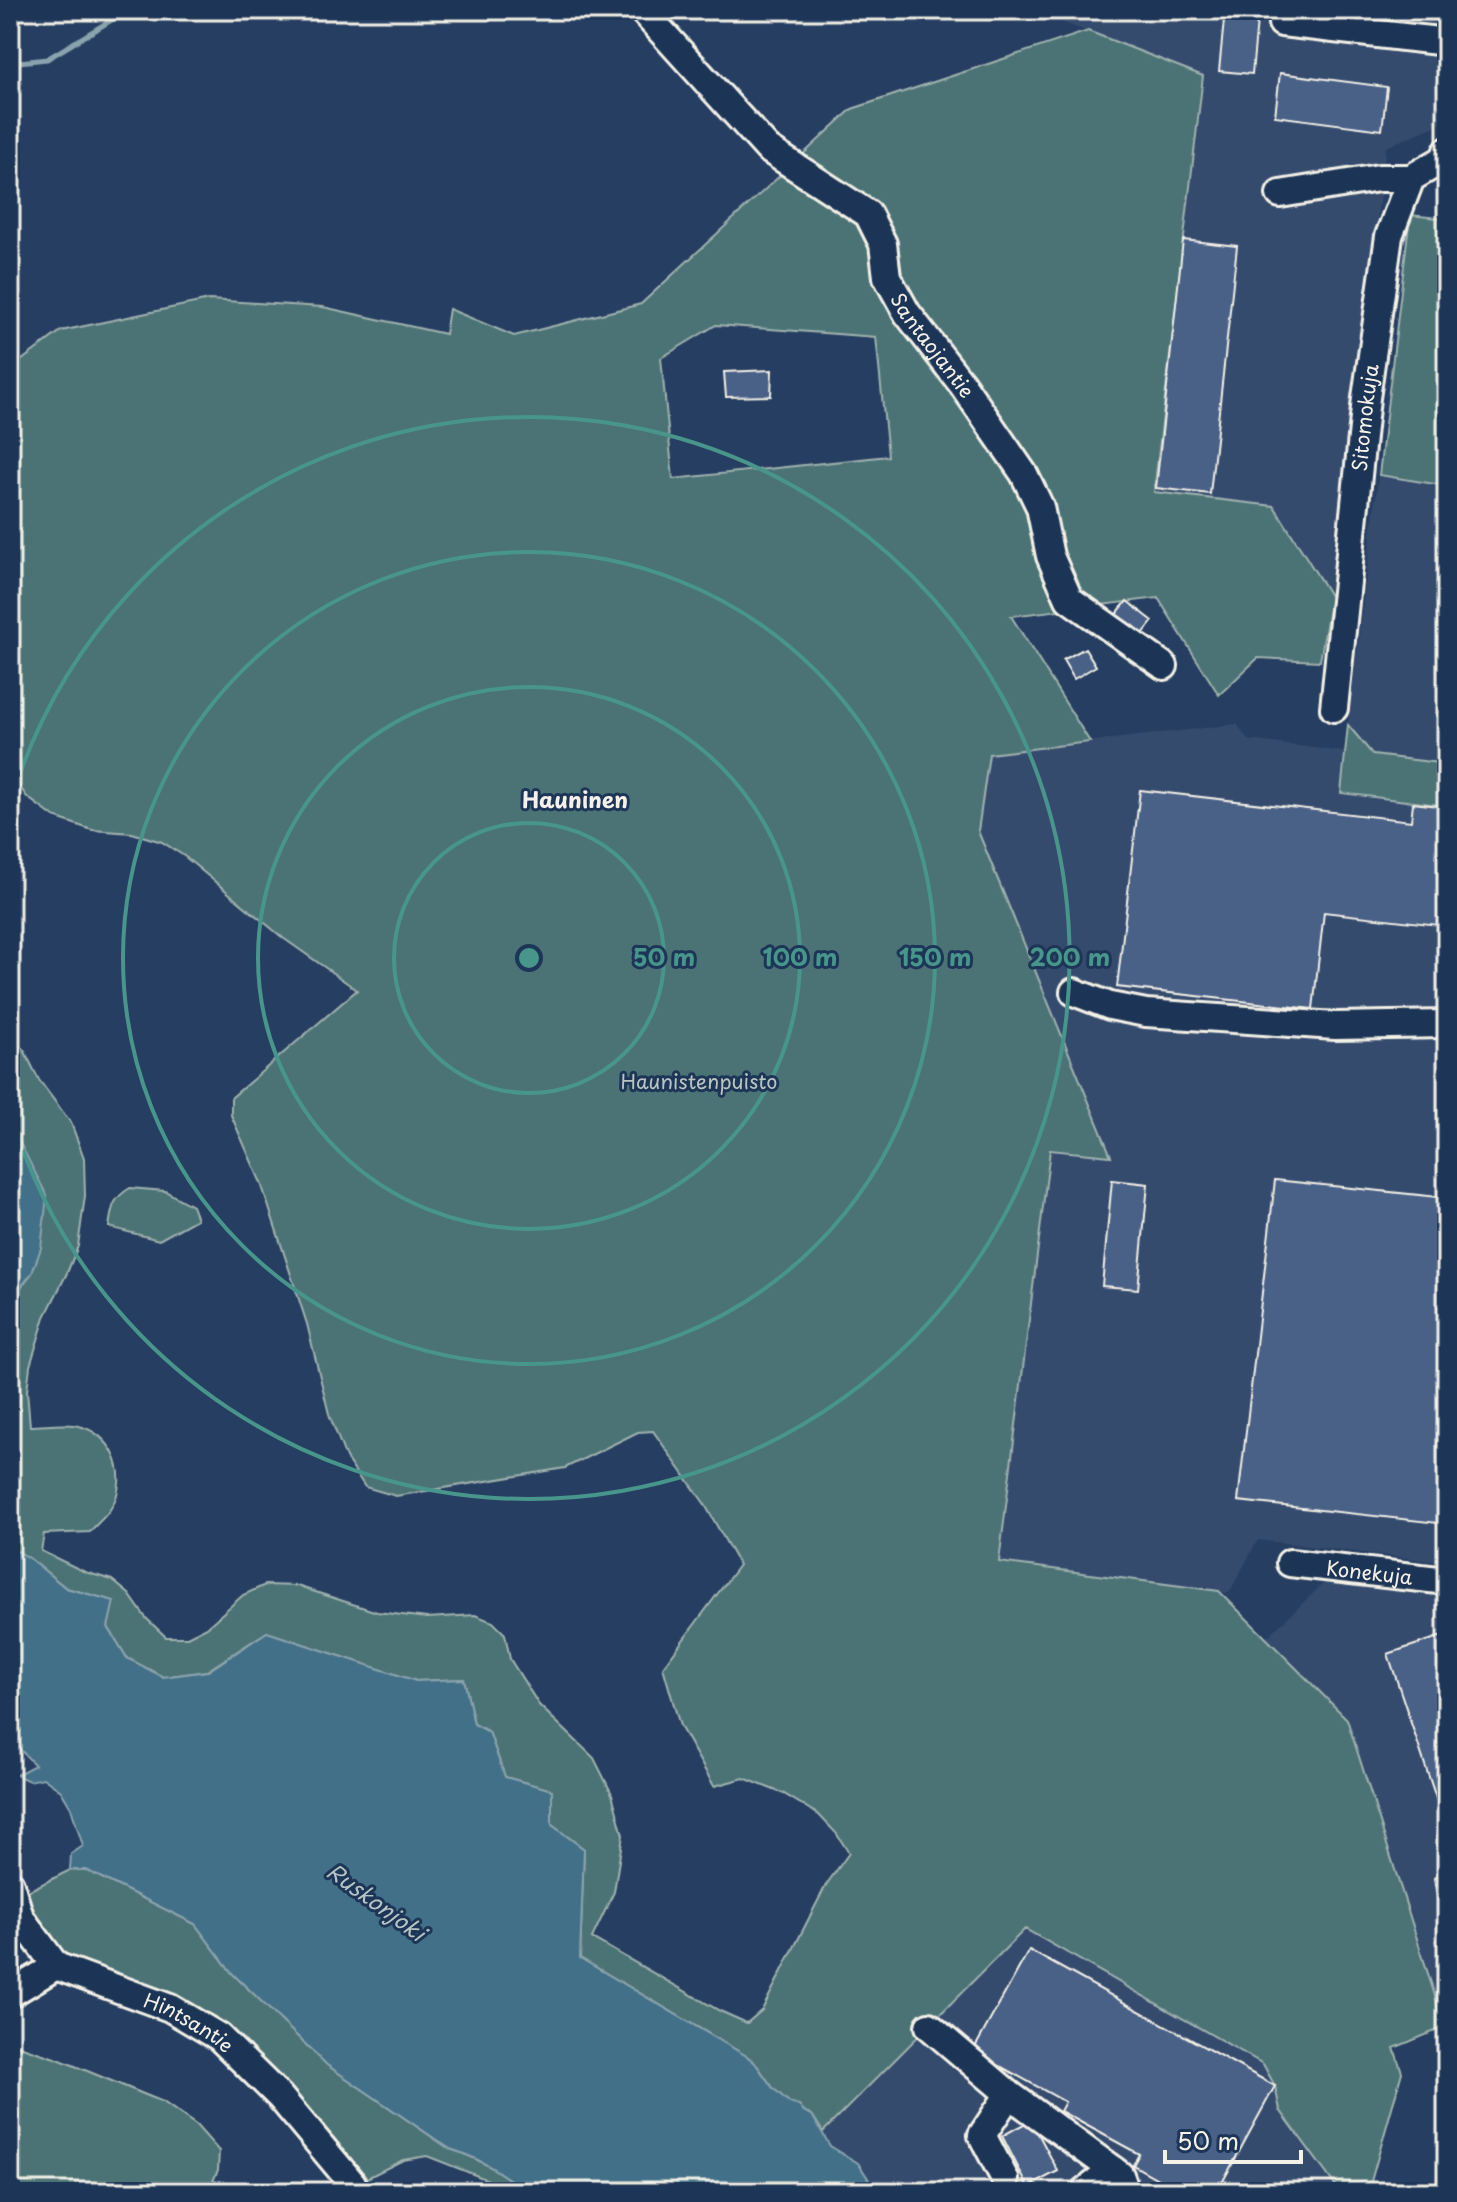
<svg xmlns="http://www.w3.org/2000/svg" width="1457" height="2202" viewBox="0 0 1457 2202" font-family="'Playpen Sans',sans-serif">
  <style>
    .built { fill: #344b6e }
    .green { fill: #4c7376; stroke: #a0b2af; stroke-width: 2; fill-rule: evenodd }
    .water { fill: #436f88; stroke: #8aa3ae; stroke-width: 2 }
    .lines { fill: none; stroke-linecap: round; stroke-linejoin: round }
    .stream { stroke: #8aa3ae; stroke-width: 5 }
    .building { fill: #486187; stroke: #f4f1e8; stroke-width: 2 }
    .minor-casing { stroke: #f4f1e8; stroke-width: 32 }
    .minor { stroke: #1d3557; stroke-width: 26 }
    .ring { fill: none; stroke: #48958c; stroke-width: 4 }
    .labels { text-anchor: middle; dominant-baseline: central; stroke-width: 6; stroke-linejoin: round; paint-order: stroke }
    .street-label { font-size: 20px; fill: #f4f1e8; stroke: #1d3557 }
    .park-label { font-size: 20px; fill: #b9c5c0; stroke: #1d3557 }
    .neighbourhood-label { font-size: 22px; font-weight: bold; fill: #f4f1e8; stroke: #1d3557 }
    .water-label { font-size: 22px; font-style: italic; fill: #b6c4c6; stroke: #1d3557 }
    .centre { fill: #48958c; stroke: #1d3557; stroke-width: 4 }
    .ring-label { font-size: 24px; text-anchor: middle; font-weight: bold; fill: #48958c; stroke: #1d3557; stroke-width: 6; stroke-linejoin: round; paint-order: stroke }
  </style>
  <rect width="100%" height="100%" fill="#263e61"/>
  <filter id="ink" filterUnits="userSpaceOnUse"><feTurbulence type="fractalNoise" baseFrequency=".0125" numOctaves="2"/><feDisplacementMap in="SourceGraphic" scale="16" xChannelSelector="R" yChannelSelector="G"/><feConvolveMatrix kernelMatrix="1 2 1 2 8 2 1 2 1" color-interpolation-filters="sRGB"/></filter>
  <g filter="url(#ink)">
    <!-- built -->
    <path class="built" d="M 1064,10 L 1447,10 L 1447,85 L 1442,123 L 1386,147 L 1331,597 L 1274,506 L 1153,492 L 1203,76 L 1062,22 Z
      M 1410,215 L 1447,219 L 1447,764 L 1373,755 L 1348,725 Z
      M 1237,724 L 1248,740 L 1345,752 L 1341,793 L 1447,806 L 1447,1563 L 1258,1540 L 1229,1593 L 999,1563 L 1050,1149 L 1110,1156 L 978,831 L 989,754 Z
      M 1326,1581 L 1447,1596 L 1447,2032 L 1347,1719 L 1266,1638 Z
      M 1025,1929 L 1263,2065 L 1275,2086 L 1280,2110 L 1340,2192 L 877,2192 L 858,2163 L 830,2146 L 823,2132 Z"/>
    <!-- green -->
    <path class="green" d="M 1088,31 L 1203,76 L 1154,492 L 1274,506 L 1331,597 L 1320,661 L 1258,658 L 1219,695 L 1158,598 L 1011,616 L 1090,742 L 989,754 L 978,831 L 1111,1156 L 1050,1150 L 999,1562 L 1219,1591 L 1347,1719 L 1445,2027 L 1394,2048 L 1402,2072 L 1368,2192 L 1340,2192 L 1280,2110 L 1275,2086 L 1263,2064 L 1025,1929 L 823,2132 L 812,2115 L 803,2111 L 799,2106 L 790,2104 L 773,2088 L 755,2063 L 748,2057 L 580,1958 L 584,1849 L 552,1825 L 552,1790 L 505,1777 L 489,1732 L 474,1724 L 464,1679 L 416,1681 L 267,1632 L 207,1671 L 163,1677 L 127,1658 L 108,1627 L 113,1601 L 66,1588 L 29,1558 L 10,1547 L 10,1301 L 32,1273 L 15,1130 L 10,1124 L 10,1037 L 24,1050 L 39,1080 L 71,1123 L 84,1158 L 85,1196 L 78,1246 L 67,1273 L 45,1317 L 30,1366 L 27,1391 L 30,1426 C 44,1426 60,1423 74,1425 C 113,1431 131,1475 111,1508 C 106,1517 96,1524 90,1532 L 44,1534 L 41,1551 L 85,1572 L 112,1580 L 129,1594 L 146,1618 L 166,1637 L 187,1637 L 207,1627 L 243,1595 L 265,1585 L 297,1586 L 377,1612 L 427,1618 L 475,1615 L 493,1622 L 505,1634 L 510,1659 L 539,1705 L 594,1758 L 612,1794 L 623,1835 L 614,1892 L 592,1938 L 720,2011 L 747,2023 L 762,2010 L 826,1885 L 849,1853 L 836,1833 L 819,1815 L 784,1794 L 744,1778 L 714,1786 L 680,1726 L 663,1667 L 739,1565 L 704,1503 L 653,1431 L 638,1432 L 565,1468 L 396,1496 L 365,1487 L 346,1458 L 329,1414 L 307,1324 L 261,1183 L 231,1115 L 231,1098 L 357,990 L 283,938 L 184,856 L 162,842 L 132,833 L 92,830 L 54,817 L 27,797 L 10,773 L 10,369 L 61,331 L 209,300 L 323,307 L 445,334 L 449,309 L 514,336 L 641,304 L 852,109 ZM 716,325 L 876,337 L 888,456 L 673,479 L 661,358 Z
      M 1410,215 L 1447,219 L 1447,486 L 1379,475 Z
      M 1348,725 L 1373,755 L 1447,764 L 1447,806 L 1341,793 Z
      M 130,1188 L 165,1191 L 192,1206 L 197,1219 L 159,1240 L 109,1227 C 112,1208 112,1199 130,1188 Z
      M 70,1870 L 86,1870 L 195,1924 L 233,1974 L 327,2065 L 450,2149 C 479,2158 502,2173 526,2192 L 508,2192 L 488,2180 L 427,2156 L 403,2160 L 361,2181 L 240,2038 L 207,2019 L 71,1958 L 45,1936 L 26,1892 Z
      M 10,2043 L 58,2059 L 163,2102 L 196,2125 L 219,2151 L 218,2170 L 208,2192 L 10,2192 Z"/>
    <!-- water -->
    <path class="water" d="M 10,1124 L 47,1196 L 41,1248 L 32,1273 L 10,1301 Z
      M 10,1547 L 29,1558 L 66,1588 L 114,1601 L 108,1627 L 127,1658 L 163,1677 L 208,1671 L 267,1632 L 416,1681 L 464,1679 L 474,1724 L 489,1732 L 505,1777 L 552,1790 L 552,1825 L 584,1849 L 580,1958 L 748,2057 L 755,2063 L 773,2088 L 790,2103 L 799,2106 L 803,2111 L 812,2115 L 830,2146 L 858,2163 L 877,2192 L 526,2192 C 502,2173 480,2158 450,2149 L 327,2065 L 233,1974 L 195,1924 L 86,1870 L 70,1870 L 71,1854 L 83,1846 L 71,1808 L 61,1791 L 43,1778 L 29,1781 L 16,1775 L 35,1765 L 10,1739 Z"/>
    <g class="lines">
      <!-- stream -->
      <path class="stream" d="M 10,63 L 47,59 L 128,10"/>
    </g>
    <!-- building -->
    <path class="building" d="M 1070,10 L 1133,10 L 1132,18 Z
      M 1225,10 L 1258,10 L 1252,74 L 1219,71 Z
      M 1280,73 L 1387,87 L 1382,130 L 1275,116 Z
      M 1183,240 L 1237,246 L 1210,494 L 1156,488 Z
      M 772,370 L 771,396 L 726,397 L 724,372 Z
      M 1127,601 L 1153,621 L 1139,639 L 1113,618 Z
      M 1085,648 L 1096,666 L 1074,679 L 1063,660 Z
      M 1140,790 L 1411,821 L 1413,803 L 1447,807 L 1447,926 L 1324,912 L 1313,1009 L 1117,987 Z
      M 1112,1180 L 1148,1184 L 1138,1289 L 1102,1286 Z
      M 1275,1180 L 1447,1198 L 1447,1524 L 1238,1501 Z
      M 1445,1635 L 1447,1642 L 1447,1804 L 1439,1807 L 1388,1654 Z
      M 1447,1875 L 1447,1925 L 1442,1926 L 1434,1878 Z
      M 1029,1950 L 1275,2086 L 1217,2192 L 1181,2192 L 1133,2165 L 1139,2154 L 1060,2111 L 1065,2102 L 973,2051 Z
      M 1031,2120 L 1058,2171 L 1028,2187 L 1002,2136 Z"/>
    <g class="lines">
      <!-- minor casing -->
      <g class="minor-casing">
        <g id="minor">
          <path id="s1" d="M 642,10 L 768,149 L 868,214 L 883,244 L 887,277 L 907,313 L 962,384 L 1024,474 L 1040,507 L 1050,556 L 1069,599 L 1164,666"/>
          <path d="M 1282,23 L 1447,42"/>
          <path d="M 1280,194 L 1379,178 L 1411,178"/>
          <path id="s2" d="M 1334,708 L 1366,398 L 1389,236 L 1411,178 L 1444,159 L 1447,151"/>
          <path d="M 1074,992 L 1110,1006 L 1146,1013 L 1335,1026 L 1447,1024"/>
          <path id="s3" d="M 1290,1563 L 1447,1581"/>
          <path id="s4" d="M 10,1884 L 20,1917 L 56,1966 L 170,2008 L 219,2037 L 280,2097 L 352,2183 L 357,2192"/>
          <path d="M 10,1994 L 56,1966"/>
          <path d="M 929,2026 L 1009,2094 L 1120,2175 L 1126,2192"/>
          <path d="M 1005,2179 L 982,2135 L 1009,2094"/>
          <path d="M 1084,2192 L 1113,2170"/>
        </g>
      </g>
      <!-- minor -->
      <use href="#minor" class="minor"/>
    </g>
  </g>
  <!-- distance rings -->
  <g class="ring">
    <circle cx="529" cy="958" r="135"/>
    <circle cx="529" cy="958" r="271"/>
    <circle cx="529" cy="958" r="406"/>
    <path d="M10 804A541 541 0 1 1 10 1112"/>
  </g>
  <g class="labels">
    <!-- street labels -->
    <g class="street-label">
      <text stroke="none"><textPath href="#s1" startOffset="456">Santaojantie</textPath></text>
      <text stroke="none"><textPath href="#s2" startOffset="292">Sitomokuja</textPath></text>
      <text stroke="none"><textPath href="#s3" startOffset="80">Konekuja</textPath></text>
      <text stroke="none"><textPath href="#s4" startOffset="240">Hintsantie</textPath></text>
    </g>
    <!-- park labels -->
    <g class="park-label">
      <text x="699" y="1081">Haunistenpuisto</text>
    </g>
    <!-- neighbourhood labels -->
    <g class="neighbourhood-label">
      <text x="575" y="798">Hauninen</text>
    </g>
    <!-- water labels -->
    <g class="water-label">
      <text transform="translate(377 1901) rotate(36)">Ruskonjoki</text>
    </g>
  </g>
  <circle cx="529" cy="958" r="12" class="centre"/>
  <g class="ring-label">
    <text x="664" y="966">50 m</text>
    <text x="800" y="966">100 m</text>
    <text x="935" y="966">150 m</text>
    <text x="1070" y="966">200 m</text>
  </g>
  <!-- margin -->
  <rect width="1457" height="2202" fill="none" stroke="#1d3557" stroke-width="40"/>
  <rect x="20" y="20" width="1417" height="2162" fill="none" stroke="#f4f1e8" stroke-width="3" filter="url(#ink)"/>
  <!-- scale -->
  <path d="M1165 2150v12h136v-12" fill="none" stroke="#f4f1e8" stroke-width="4"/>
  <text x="1177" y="2150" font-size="24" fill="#f4f1e8" stroke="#1d3557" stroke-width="6" paint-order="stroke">50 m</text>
</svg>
